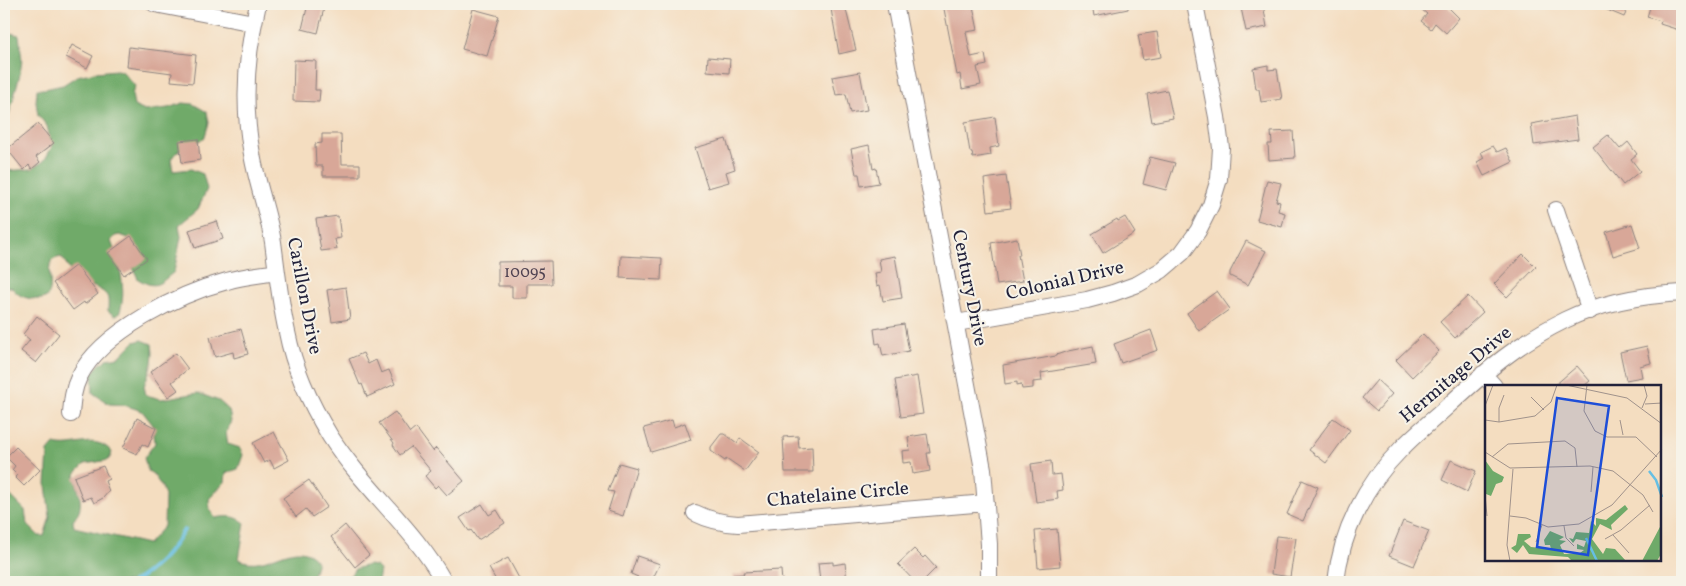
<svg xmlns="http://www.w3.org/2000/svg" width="1686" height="586" viewBox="0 0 1686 586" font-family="Vollkorn,serif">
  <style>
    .forest { fill: #6faa69; stroke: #486652 }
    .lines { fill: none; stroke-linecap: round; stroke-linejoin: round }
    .stream { stroke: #66bfe3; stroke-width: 4 }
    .building { fill: #d8a798 }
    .street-casing { stroke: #8b807e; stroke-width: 18 }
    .street { stroke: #fff; stroke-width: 16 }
    .labels { text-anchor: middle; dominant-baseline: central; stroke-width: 4; stroke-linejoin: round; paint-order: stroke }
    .number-label { font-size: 16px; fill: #504352 }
    .street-label { font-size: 19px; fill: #22223b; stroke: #f7f3e8 }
    .inset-river { fill: none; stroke: #66bfe3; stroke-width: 2.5 }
    .inset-road { fill: none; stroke: #a0928b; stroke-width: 1 }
    .view { fill: #1d4ed8; fill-opacity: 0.15; stroke: #1d4ed8; stroke-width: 2.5 }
    .inset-edge { fill: none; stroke: #22223b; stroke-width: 2.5 }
  </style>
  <rect width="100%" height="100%" fill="#f7f3e8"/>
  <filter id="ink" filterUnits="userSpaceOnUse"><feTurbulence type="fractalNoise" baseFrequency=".02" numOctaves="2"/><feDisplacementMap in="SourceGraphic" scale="10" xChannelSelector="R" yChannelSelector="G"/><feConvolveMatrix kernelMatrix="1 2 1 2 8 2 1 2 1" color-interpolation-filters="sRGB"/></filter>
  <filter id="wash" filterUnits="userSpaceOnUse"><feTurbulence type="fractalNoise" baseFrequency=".0096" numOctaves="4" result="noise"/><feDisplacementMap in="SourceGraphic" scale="20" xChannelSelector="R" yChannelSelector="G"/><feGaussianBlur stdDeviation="1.12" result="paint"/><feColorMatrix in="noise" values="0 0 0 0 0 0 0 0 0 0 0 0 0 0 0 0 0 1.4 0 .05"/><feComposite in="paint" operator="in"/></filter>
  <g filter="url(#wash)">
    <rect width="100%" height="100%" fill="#f4ddc0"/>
    <!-- forest -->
    <path class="forest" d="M 10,33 L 19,35 L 22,60 L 20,74 L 4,133 L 4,34 Z
      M 116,70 L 122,71 L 135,86 L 132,94 L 134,106 L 145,111 L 168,108 L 183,103 L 193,104 L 207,112 L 209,123 L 204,139 C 191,143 179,147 171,159 L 173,171 L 191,169 L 203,174 L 207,189 L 198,209 L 179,225 L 181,237 L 174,272 C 159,284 156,290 138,279 L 132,265 L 131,239 L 120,235 L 115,236 L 111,241 C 119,262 128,292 119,314 L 115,316 L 108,311 C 108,306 109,299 107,296 C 104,289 82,283 74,276 C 68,270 67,262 61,257 L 54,259 C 52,261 51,263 50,266 C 47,276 59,302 35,299 C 23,298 19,296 11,287 L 4,287 L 4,165 L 5,171 L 31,169 L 44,161 L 52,147 L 47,126 L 38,115 L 36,102 L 37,89 L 45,89 L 63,85 L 77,76 L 96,72 Z
      M 142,340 L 152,344 L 153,353 L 152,363 L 144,386 L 146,395 L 161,399 L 198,393 L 219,401 L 229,410 L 231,421 L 226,433 L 228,444 L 240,448 L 243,455 L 238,469 L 226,473 L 225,482 L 209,499 L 210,510 L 215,518 C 227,516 235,515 245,523 L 239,559 C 266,574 296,533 317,561 L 311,582 L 4,582 L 4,489 L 25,510 L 27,524 L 39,536 L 44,536 L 50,517 L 46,485 L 48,451 L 54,444 C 75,450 94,432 112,452 L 109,460 L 85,464 L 75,474 C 77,495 87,503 73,521 L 74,527 L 148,544 L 164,526 L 165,496 L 162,487 L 153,474 L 148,471 L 144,458 L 155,443 L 153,425 L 142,411 L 124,405 L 109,404 L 93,393 L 92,373 L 99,365 L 107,359 L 119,357 L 134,342 Z
      M 368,565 L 376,566 L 380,570 L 378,582 L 345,582 L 355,569 Z"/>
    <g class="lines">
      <!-- stream -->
      <path class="stream" d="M 133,582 C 157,567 170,553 184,530"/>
    </g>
    <g id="blocks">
      <!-- building -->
      <path class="building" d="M 308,4 L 325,4 L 318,33 L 302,29 Z
        M 943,4 L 964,4 L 964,8 L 973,6 L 978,30 L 966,32 L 971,57 L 985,54 L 987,65 L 977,67 L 981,85 L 962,89 L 960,74 L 957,75 Z
        M 1092,4 L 1128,4 L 1128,9 L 1094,16 Z
        M 1244,4 L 1263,4 L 1267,27 L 1246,31 L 1241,8 L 1244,7 Z
        M 1415,4 L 1445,4 L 1459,18 L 1446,33 L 1435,23 L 1431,29 L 1421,21 L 1427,14 Z
        M 1593,4 L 1630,4 L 1624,17 Z
        M 1651,4 L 1665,4 L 1682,9 L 1682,31 L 1660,24 L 1661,21 L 1647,17 Z
        M 845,6 L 856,50 L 839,54 L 831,9 Z
        M 473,9 L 499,16 L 487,56 L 462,49 Z
        M 1157,32 L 1161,57 L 1143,60 L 1138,35 Z
        M 72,45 L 93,56 L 87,68 L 66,57 Z
        M 129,47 L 196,55 L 193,83 L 171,81 L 172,73 L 127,67 Z
        M 708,57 L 730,59 L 729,73 L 707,71 Z
        M 294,60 L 316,61 L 315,90 L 320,90 L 319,102 L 293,101 Z
        M 1268,65 L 1268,70 L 1277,69 L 1282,99 L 1261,102 L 1259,89 L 1256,89 L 1253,68 Z
        M 860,72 L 867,110 L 850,113 L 846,94 L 836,95 L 832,77 Z
        M 1167,90 L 1173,118 L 1152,122 L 1147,94 Z
        M 1575,116 L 1578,139 L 1534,145 L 1531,124 Z
        M 995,117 L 999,146 L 990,148 L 991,155 L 973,158 L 972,152 L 970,152 L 965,122 Z
        M 38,124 L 54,143 L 36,157 L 40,162 L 32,169 L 29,165 L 24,170 L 7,149 Z
        M 1293,131 L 1295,158 L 1269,160 L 1268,144 L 1272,144 L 1271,132 Z
        M 322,134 L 341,134 L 342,164 L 360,164 L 360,176 L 323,176 L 323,166 L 316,166 L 315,144 L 322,143 Z
        M 1608,135 L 1620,149 L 1628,142 L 1637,154 L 1631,159 L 1640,171 L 1623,185 L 1593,147 Z
        M 198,139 L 200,160 L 182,163 L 179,141 Z
        M 726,139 L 735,169 L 726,172 L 729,182 L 708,188 L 695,148 Z
        M 869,145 L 873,169 L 876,168 L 879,183 L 861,186 L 859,174 L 856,174 L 851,149 Z
        M 1493,146 L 1497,152 L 1506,148 L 1513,162 L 1484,176 L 1477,162 L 1484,158 L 1481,152 Z
        M 1150,157 L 1175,163 L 1166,190 L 1143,184 Z
        M 1006,176 L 1011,208 L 988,211 L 984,179 Z
        M 1267,180 L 1281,183 L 1276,201 L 1280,202 L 1278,211 L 1285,213 L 1282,227 L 1257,220 Z
        M 338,216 L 341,238 L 335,239 L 337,249 L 321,251 L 316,219 Z
        M 1125,217 L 1135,233 L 1103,253 L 1092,234 L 1117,219 L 1118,221 Z
        M 217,221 L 223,239 L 195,248 L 189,230 Z
        M 1632,224 L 1640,248 L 1613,256 L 1606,232 Z
        M 131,236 L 147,259 L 124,275 L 108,253 Z
        M 1017,238 L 1020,255 L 1018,255 L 1023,281 L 997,285 L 991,243 Z
        M 1246,241 L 1266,251 L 1248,285 L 1230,276 L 1230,272 Z
        M 1523,254 L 1536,267 L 1507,297 L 1494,284 Z
        M 621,256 L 662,258 L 661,280 L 620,278 Z
        M 895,256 L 902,298 L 883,301 L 880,285 L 877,286 L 875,273 L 881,272 L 879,259 Z
        M 551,261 L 552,284 L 527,284 L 527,298 L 512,298 L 512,286 L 498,286 L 498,262 Z
        M 76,265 L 98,294 L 85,304 L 84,302 L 73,310 L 53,283 Z
        M 346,287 L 350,319 L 332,322 L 327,290 Z
        M 1217,291 L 1230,309 L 1199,331 L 1187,313 Z
        M 1468,296 L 1483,312 L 1455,338 L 1440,322 Z
        M 37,316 L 59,334 L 36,363 L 21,351 L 30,340 L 23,334 Z
        M 904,324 L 909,351 L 883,356 L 880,343 L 876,344 L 874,329 Z
        M 241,329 L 248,354 L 234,358 L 233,352 L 215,357 L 210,337 Z
        M 1151,330 L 1158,350 L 1121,363 L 1114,344 Z
        M 1423,334 L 1439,351 L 1412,377 L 1396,360 Z
        M 1093,346 L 1096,364 L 1041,373 L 1042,381 L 1033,382 L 1033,388 L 1022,389 L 1021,384 L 1017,385 L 1017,382 L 1005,384 L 1003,365 L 1056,356 L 1056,355 L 1068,351 Z
        M 1647,346 L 1651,363 L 1640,366 L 1642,377 L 1626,380 L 1620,352 Z
        M 176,353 L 188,369 L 172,382 L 178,390 L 168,397 L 150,372 Z
        M 363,353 L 368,364 L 376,360 L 381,373 L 389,370 L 395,384 L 367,397 L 362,384 L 360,385 L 349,359 Z
        M 1577,366 L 1590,381 L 1584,386 L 1554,386 Z
        M 917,376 L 923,414 L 901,417 L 895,380 Z
        M 1377,380 L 1392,394 L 1377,411 L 1362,398 Z
        M 395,412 L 410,433 L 416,428 L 433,451 L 436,448 L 464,481 L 447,495 L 438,485 L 435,488 L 425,476 L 431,471 L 411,447 L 400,455 L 393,445 L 394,443 L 379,423 Z
        M 137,418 L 156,428 L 148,447 L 142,444 L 137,454 L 123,448 Z
        M 1333,418 L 1350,430 L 1326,463 L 1309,450 Z
        M 672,420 L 674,427 L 685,423 L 691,440 L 651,452 L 644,428 Z
        M 274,432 L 289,460 L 274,468 L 270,460 L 264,463 L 253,443 Z
        M 721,434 L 725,434 L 737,443 L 740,438 L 759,452 L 745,471 L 726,458 L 725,461 L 711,451 L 711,447 Z
        M 927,434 L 930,453 L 927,453 L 930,471 L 913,474 L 911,462 L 903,463 L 902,451 L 910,450 L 908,437 Z
        M 798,436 L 799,448 L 812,447 L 813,472 L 785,472 L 783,437 Z
        M 16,447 L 40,470 L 24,486 L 15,477 L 17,475 L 12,470 L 15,466 L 6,457 Z
        M 1451,460 L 1476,471 L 1467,492 L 1442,480 Z
        M 1051,461 L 1052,475 L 1061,474 L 1063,490 L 1057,491 L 1058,499 L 1036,502 L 1031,464 Z
        M 619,463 L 637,468 L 623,516 L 608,511 L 614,492 L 608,491 Z
        M 103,466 L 109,479 L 105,481 L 109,491 L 103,498 L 94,503 L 91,497 L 83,500 L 74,477 Z
        M 309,480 L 327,507 L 312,517 L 306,509 L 296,517 L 283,498 Z
        M 1302,480 L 1318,487 L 1303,521 L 1287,514 Z
        M 482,504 L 489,515 L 497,510 L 505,523 L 478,540 L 471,530 L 469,531 L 460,518 Z
        M 1403,521 L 1429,531 L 1414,566 L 1389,556 Z
        M 345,525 L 369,555 L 355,567 L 331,537 Z
        M 1057,529 L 1060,566 L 1038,568 L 1035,531 Z
        M 1276,536 L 1296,538 L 1290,577 L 1271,574 Z
        M 914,549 L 923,558 L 925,556 L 936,568 L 922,582 L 915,582 L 898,564 Z
        M 637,556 L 660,564 L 651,582 L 636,582 L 638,577 L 631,574 Z
        M 508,558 L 521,582 L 497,582 L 489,568 Z
        M 833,562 L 833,565 L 845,563 L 847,582 L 820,582 L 818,563 Z
        M 781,570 L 782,582 L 734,582 L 733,575 L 744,574 L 743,572 Z"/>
    </g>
  </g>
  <g filter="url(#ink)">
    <use href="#blocks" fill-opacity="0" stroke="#8b807e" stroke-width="1"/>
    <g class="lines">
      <!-- street casing -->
      <g class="street-casing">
        <path id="street" d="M 155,4 L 254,23
          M 258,4 C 246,54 242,103 252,154 C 257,184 268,212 273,242 C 277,272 280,302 287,332 C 294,368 311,405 330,436 C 364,489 414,528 444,582
          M 895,4 L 983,469 L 989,544 L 989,582
          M 1556,210 L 1590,311
          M 956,323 L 1087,300 L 1113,293 L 1138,284 L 1162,270 L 1182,253 L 1198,231 L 1211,205 L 1219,179 L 1221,148 L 1217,117 L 1195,4
          M 1483,374 L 1494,386
          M 71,414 C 72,401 73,389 79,377 C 101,332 181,293 227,281 C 243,276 260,275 276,272
          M 695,513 C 709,520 722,523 738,524 L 986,503
          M 1336,582 C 1341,532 1366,484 1401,449 C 1416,433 1433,420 1449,405 C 1487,370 1518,343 1565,320 C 1600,303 1643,295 1682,293"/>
      </g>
      <!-- street -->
      <use href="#street" class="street"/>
    </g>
  </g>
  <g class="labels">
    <!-- number labels -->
    <g class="number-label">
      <text x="525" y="273">10095</text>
    </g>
    <!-- street labels -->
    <g class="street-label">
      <text transform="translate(1065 281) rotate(-13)">Colonial Drive</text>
      <text transform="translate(969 288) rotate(79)">Century Drive</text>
      <text transform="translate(304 296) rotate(79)">Carillon Drive</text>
      <text transform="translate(1456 375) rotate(-40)">Hermitage Drive</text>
      <text transform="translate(838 495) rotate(-5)">Chatelaine Circle</text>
    </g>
  </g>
  <!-- overview -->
  <g transform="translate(1485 385)">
    <rect width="176" height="176" fill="#f4ddc0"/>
    <path d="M 0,75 L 8,86 L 19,92 L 17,97 L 11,99 L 6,111 L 1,109 ZM 140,120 L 143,124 L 126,140 L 127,145 L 115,139 L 107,154 L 118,169 L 121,163 L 130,164 L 141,176 L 87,176 L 83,172 L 44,169 L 38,160 L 32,168 L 26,163 L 31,160 L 33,149 L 45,149 L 46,152 L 39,156 L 46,162 L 66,164 L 65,160 L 60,160 L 59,155 L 65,146 L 79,152 L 74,155 L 81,156 L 75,160 L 79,169 L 95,168 L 99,165 L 92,164 L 92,159 L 99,162 L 101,156 L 91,154 L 88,158 L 84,153 L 88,154 L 91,147 L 104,148 L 106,136 L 111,141 L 111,133 L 121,135 ZM 176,140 L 176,169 L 172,176 L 157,176 Z" fill="#6faa69"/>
    <path class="inset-river" d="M 164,86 L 171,95 L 177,112M 101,153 L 112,176"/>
    <path class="inset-road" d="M 81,0 L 142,13 L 177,39M 102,0 L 99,26 L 110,46 L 122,52 L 151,52 L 172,72M 46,12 L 59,25M 160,19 L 177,18M 0,21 L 8,0M 157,23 L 162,11 L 159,0M 0,35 L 14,37 L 50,31 L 66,17 L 72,0M 135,35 L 138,50M 14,37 L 14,23 L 19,10M 0,67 L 25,83 L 105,81 L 128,86 L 158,110 L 168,127M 7,72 L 23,59 L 80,56 L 90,63 L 92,82M 106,107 L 108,82M 0,110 L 2,131M 25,131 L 41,133 L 63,142 L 94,139 L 127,120 L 177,64M 79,141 L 81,153 L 89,161M 0,148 L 0,164M 128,150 L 144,168M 120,154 L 136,145 L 165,120M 51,157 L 57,140M 25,176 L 22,160 L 28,84"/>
    <path class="view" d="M 72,13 L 124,21 L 103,170 L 52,162 Z"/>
    <rect width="176" height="176" class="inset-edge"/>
  </g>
  <!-- margin -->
  <rect width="1686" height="586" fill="none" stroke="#f7f3e8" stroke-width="20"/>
</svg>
